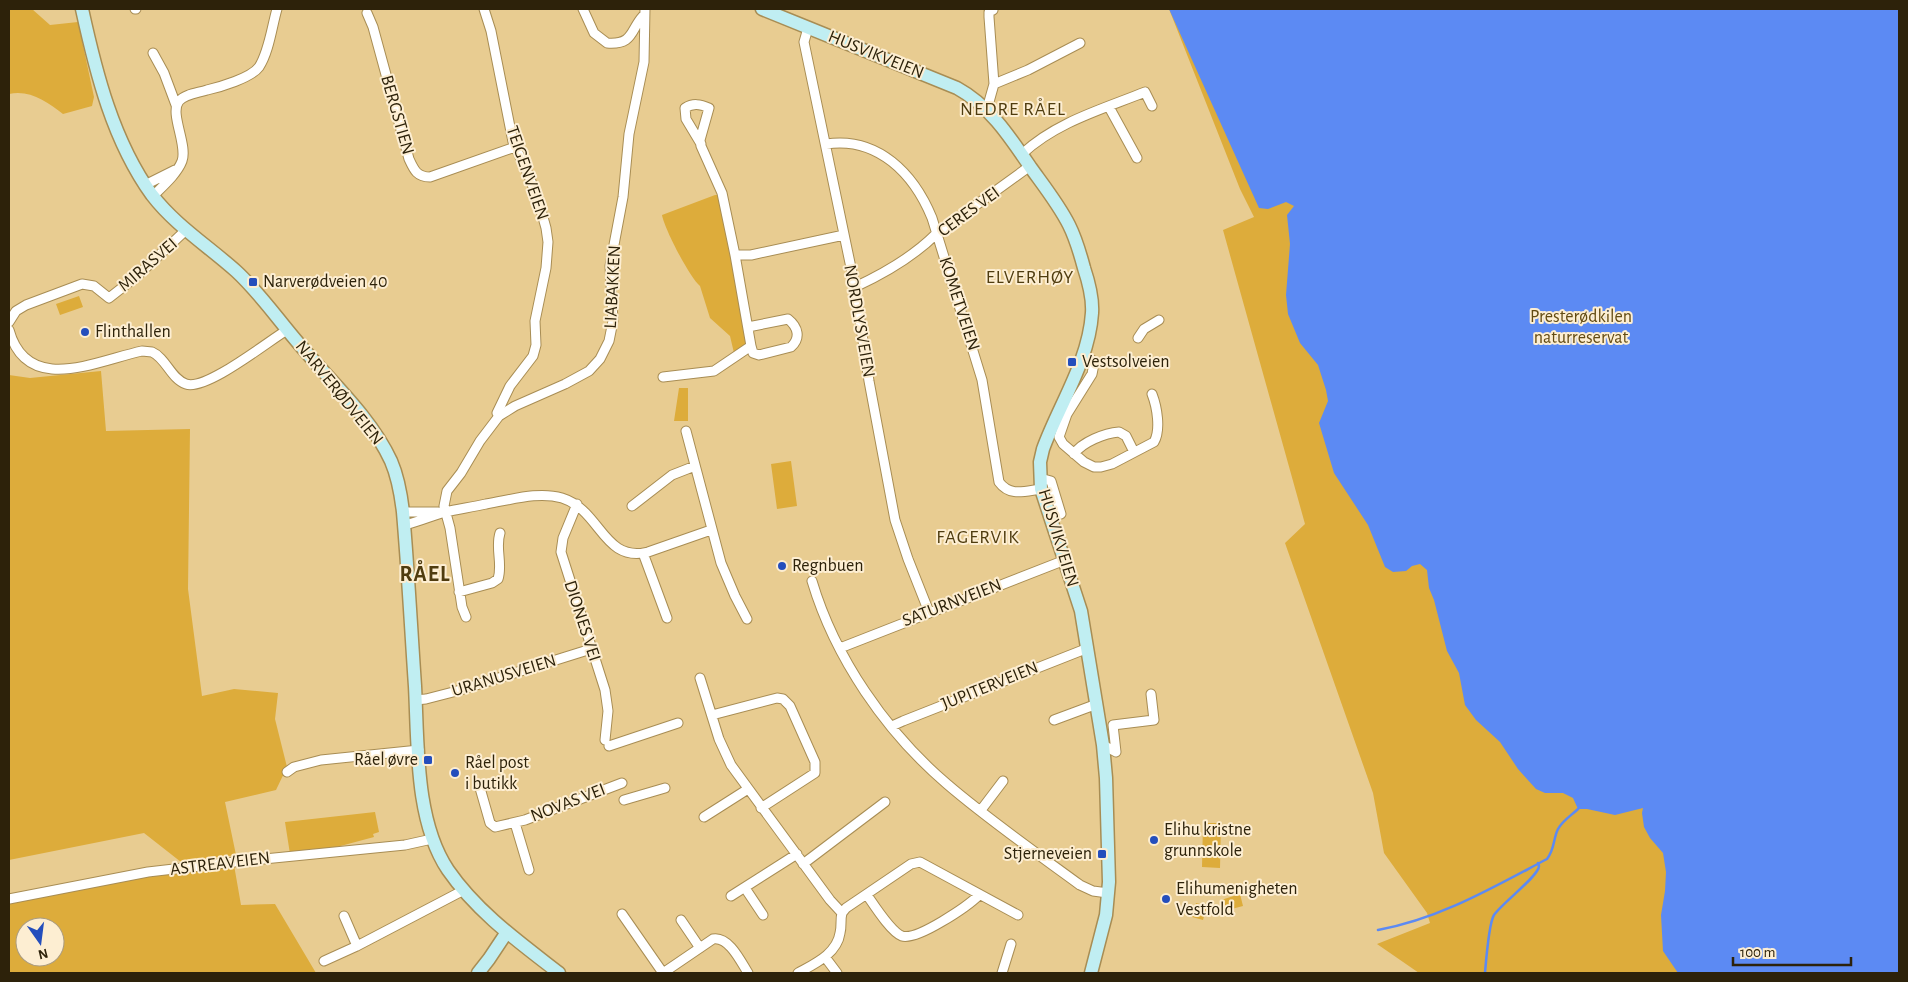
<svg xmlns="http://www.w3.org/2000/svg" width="1908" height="982" viewBox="0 0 1908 982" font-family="'Alegreya Sans',sans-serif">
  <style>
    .green { fill: #ddac3b; fill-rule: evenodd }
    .water { fill: #5c8af3 }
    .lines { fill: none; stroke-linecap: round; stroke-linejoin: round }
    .stream { stroke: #5c8af3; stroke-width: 2.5 }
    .street-casing { stroke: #a88d54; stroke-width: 11 }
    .secondary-casing { stroke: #a88d54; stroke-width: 15 }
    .street { stroke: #fff; stroke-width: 9 }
    .secondary { stroke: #c0eef2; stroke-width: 12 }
    .poi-dot { fill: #244ebc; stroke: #fdeed2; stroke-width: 2 }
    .labels { text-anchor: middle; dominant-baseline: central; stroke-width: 4; stroke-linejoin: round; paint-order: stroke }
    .street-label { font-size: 18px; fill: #2d220a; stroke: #fdeed2 }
    .poi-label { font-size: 18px; fill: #2d220a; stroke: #fdeed2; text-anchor: start }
    .park-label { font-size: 18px; fill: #634b13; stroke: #fdeed2 }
    .neighbourhood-label { font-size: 19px; letter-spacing: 1px; fill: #4f3c0f; stroke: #fdeed2 }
    .district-label { font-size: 22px; font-weight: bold; letter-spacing: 1px; fill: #4f3c0f; stroke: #fdeed2 }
  </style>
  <rect width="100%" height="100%" fill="#e8cc91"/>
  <!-- green -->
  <path class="green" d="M 9,9 L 32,9 L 50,25 L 78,22 L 94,97 L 92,106 L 63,114 C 48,102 29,89 9,94 Z
    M 1169,9 L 1899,9 L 1899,973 L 1419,973 L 1377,944 L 1430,923 L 1427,913 L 1384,853 L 1373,793 L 1285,543 L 1305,524 L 1223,230 L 1254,217 L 1240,189 Z
    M 715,195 L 718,195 L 721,198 L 748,343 L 734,353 L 730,336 L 710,318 L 700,286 C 690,278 664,228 662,215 Z
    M 79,296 L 83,307 L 60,315 L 56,304 Z
    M 101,371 L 106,431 L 190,429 L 188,589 L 202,696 L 234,689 L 278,693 L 275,719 L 287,767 L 276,790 L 225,802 L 236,855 L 181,862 L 144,833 L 9,860 L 9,375 L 30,378 Z
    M 679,388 L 688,388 L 688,421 L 674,421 Z
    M 791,461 L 797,506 L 777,509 L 771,464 Z
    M 375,812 L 379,832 L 373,834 L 374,837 L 333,848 L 290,854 L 285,822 Z
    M 1203,823 L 1221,823 L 1220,868 L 1202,867 Z
    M 234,865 L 241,905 L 275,904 L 316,973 L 9,973 L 9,900 L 165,873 ZM 25,927 L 55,927 L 55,957 L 25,957 Z
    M 1240,894 L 1243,906 L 1224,911 L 1221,900 Z
    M 1196,903 L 1207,906 L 1203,920 L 1192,917 Z"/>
  <!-- water -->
  <path class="water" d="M 1169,9 L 1899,9 L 1899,973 L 1678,973 L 1663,951 L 1661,915 L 1665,891 L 1666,872 L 1663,853 L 1650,838 L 1644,827 L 1642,813 L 1643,808 L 1615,815 L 1587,809 L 1578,809 L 1573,798 L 1563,793 L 1545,793 L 1536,789 L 1518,769 L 1500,742 L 1476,720 L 1465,705 L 1459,673 L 1447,651 L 1434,600 L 1429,588 L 1427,570 L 1420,564 L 1412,566 L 1406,571 L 1393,572 L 1385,567 L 1368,525 L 1334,473 L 1319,423 L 1328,401 L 1326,390 L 1318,365 L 1300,343 L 1288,314 L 1286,295 L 1290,244 L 1287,215 L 1294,206 L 1286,202 L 1268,209 L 1259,208 Z"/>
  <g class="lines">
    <!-- stream -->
    <path class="stream" d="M 1378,930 C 1439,919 1492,888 1547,859 C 1555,849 1553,839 1558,829 C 1563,820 1572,815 1578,809
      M 1485,973 C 1486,961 1489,923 1494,915 C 1502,903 1539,876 1539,866 L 1538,863"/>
    <!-- street casing -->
    <g class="street-casing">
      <path id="street" d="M 135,9 L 136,9
        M 484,9 L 491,31 L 513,142 L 529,176 L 539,203 L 546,228 L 548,242 L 546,268 L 535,321 L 536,345 L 533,356 L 510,386 L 497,413 L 499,416
        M 583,9 L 594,33 L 607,43 C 634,45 630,30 643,16
        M 367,13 L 373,27 L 409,159 C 414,170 417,177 430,177 L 515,147
        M 808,28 L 804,42 L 855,287 L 869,381 L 895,520 L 908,559 L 929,612
        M 153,53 L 164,73 L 176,105
        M 994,84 L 1028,70 L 1080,43
        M 1109,107 L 1137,158
        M 987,109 L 994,84 L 989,17 L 989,12 L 993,10
        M 701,144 L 686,119 L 685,108 C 693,103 700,104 709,108 L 700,140 L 701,146 L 722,193 L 735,255 L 751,255 L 844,235
        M 826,144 C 878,136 914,174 932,218 L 982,380 L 999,482 C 1010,497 1025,491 1041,489
        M 1022,154 C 1056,122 1103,109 1145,92 L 1152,106
        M 145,185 L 175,170
        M 153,196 C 163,186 177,174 182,161 C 188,145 169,113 179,101 C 185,94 198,93 207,90 C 220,87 251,78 259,67 C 269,52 272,26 277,9
        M 735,255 L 751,346 L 753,353 L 759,355 L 791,347 C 801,338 798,327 788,319 L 748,327
        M 855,287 C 883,274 914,256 936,234 L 1030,166
        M 9,322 L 16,311 L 26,305 L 82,284 L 94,286 L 109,298 L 137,276 L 186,230
        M 9,330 C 27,396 96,361 142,351 L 152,352 C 166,358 171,379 186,384 C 206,391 267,342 287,330
        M 1138,338 L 1144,329 L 1159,320
        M 1092,360 L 1094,364 L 1092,374 L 1067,414 L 1059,437 L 1063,444 L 1084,462 L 1094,467 L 1101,467 L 1112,464 L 1154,442 C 1161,430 1157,407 1152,394
        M 663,377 L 714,371 L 751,346
        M 686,431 L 721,563 L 735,596 L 747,619
        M 1074,454 C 1082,442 1105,433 1119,432 L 1126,436 L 1134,452
        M 1040,478 L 1051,481 L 1061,514
        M 577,504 L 563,538 L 561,552 L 605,690 L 608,711 L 605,740
        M 632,506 L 672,475 L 695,466
        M 403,512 L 438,512
        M 404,525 C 418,522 431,516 445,512 C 458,509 473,507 486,504 C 511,500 538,491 562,498 C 601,510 603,563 648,552 L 711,530
        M 643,553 L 667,618
        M 812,581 C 835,658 886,732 947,784 C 989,820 1035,852 1080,885 L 1093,891 L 1108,893
        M 459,592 L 492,583 L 498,579 C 503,564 495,548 500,533
        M 466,617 L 462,607 L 450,528 L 444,506 L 447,491 L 461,473 L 480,441 L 499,416 L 515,406 L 565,384 L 589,371 L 600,359 L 609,341 L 613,321 L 610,266 L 623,197 L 629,134 L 644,62 L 645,9
        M 840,648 L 1065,560
        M 700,678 L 719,739 L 731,765 L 830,900 L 842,913 C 840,920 842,926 840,933 C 837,954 814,964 798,973
        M 415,700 L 426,699 L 457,691 L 591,649
        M 712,715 L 777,698 L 783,699 L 790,706 L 815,762 L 815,773 L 761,808
        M 1054,720 L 1097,704
        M 892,726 L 903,721 L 1088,648
        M 1103,745 L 1116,752 L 1113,725 L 1154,720 L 1151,694
        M 609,746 L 678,723
        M 287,772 L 294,767 L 321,760 L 419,750
        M 480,788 L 490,823 L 495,827 L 525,820 L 622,783
        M 624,800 L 665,788
        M 981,810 L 1003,781
        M 704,817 L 748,789
        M 515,823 L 529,870
        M 803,864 L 885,802
        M 745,888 L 763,915
        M 867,895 C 874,905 891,932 902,936 C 917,941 968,906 979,895
        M 731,896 L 797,854
        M 9,899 L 148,872 L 243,861 L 405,845 L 432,839
        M 842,913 L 846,908 L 911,864 L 920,862 L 1018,915
        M 622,914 L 663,973
        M 344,916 L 357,946 L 464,890
        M 681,920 L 700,948
        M 825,957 L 837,973
        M 324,961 L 357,946
        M 663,973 L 713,939 C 729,936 741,962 748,973
        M 1002,973 L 1011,944"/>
    </g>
    <!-- secondary casing -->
    <g class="secondary-casing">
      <path id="secondary" d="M 82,9 C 96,73 113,141 152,195 C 175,225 208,246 236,271 C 260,293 279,321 300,345 C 331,382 370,416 391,461 C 398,477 401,495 403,512 C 408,570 411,628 415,686 C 418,744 415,821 448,870 C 477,912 519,942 559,973
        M 762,9 L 957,88 C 990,106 1010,137 1031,168 C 1044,186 1059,205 1069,225 C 1076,239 1080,253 1084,268 C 1089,283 1093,298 1092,313 C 1089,361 1059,405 1043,449 L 1040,462 L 1041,489 L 1081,611 L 1103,745 L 1106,778 L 1109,882 L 1106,915 L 1091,973
        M 478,973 L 489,959 L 507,932"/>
    </g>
    <!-- street -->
    <use href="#street" class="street"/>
    <!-- secondary -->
    <use href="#secondary" class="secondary"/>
  </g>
  <!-- markers -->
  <g class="poi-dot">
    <rect x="248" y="277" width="10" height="10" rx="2.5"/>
    <circle cx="85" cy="332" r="5"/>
    <rect x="1067" y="357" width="10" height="10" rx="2.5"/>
    <circle cx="782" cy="566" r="5"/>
    <rect x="423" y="755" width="10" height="10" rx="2.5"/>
    <circle cx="455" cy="773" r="5"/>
    <circle cx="1154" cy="840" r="5"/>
    <rect x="1097" y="849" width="10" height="10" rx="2.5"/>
    <circle cx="1166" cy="899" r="5"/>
  </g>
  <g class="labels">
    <!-- street labels -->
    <g class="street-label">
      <text transform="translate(876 55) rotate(22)">HUSVIKVEIEN</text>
      <text transform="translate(397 115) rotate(74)">BERGSTIEN</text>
      <text transform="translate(527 173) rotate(71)">TEIGENVEIEN</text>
      <text transform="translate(969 212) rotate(-36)">CERES VEI</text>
      <text transform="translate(148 265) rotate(-41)">MIRASVEI</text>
      <text transform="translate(613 287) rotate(-87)">LIABAKKEN</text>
      <text transform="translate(959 304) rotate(72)">KOMETVEIEN</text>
      <text transform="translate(859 321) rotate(80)">NORDLYSVEIEN</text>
      <text transform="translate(339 393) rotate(51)">NARVERØDVEIEN</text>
      <text transform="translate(1058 538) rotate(73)">HUSVIKVEIEN</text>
      <text transform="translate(952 603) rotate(-21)">SATURNVEIEN</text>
      <text transform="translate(582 621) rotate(72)">DIONES VEI</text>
      <text transform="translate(504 676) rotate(-17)">URANUSVEIEN</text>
      <text transform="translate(990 686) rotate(-22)">JUPITERVEIEN</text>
      <text transform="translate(568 803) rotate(-21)">NOVAS VEI</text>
      <text transform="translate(220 864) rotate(-7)">ASTREAVEIEN</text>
    </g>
    <!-- poi labels -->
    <g class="poi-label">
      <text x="263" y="282">Narverødveien 40</text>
      <text x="95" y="332">Flinthallen</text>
      <text x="1082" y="362">Vestsolveien</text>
      <text x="792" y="566">Regnbuen</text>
      <text x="418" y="760" text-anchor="end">Råel øvre</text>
      <text x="465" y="763">Råel post<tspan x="465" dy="21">i butikk</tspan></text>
      <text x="1164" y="830">Elihu kristne<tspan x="1164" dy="21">grunnskole</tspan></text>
      <text x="1092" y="854" text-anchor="end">Stjerneveien</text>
      <text x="1176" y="889">Elihumenigheten<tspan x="1176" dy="21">Vestfold</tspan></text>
    </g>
    <!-- park labels -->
    <g class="park-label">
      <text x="1581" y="317">Presterødkilen<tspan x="1581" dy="21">naturreservat</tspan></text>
    </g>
    <!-- neighbourhood labels -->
    <g class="neighbourhood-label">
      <text x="1013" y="109">NEDRE RÅEL</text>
      <text x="1030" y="277">ELVERHØY</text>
      <text x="978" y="537">FAGERVIK</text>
    </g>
    <!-- district labels -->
    <g class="district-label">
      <text x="425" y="574">RÅEL</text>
    </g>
  </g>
  <!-- border -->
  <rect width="1908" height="982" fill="none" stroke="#2d220a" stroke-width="20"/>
  <!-- north arrow -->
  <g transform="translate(40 942) rotate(166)"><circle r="24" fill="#fdeed2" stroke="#aa9c82"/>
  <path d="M0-4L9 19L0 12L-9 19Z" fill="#244ebc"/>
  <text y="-8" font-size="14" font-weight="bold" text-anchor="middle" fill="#2d220a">N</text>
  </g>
  <!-- scale -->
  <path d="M1733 957v8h118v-8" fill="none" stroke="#2d220a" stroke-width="2.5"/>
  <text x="1740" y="957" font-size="15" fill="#2d220a" stroke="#fdeed2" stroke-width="4" paint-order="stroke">100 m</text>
</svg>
